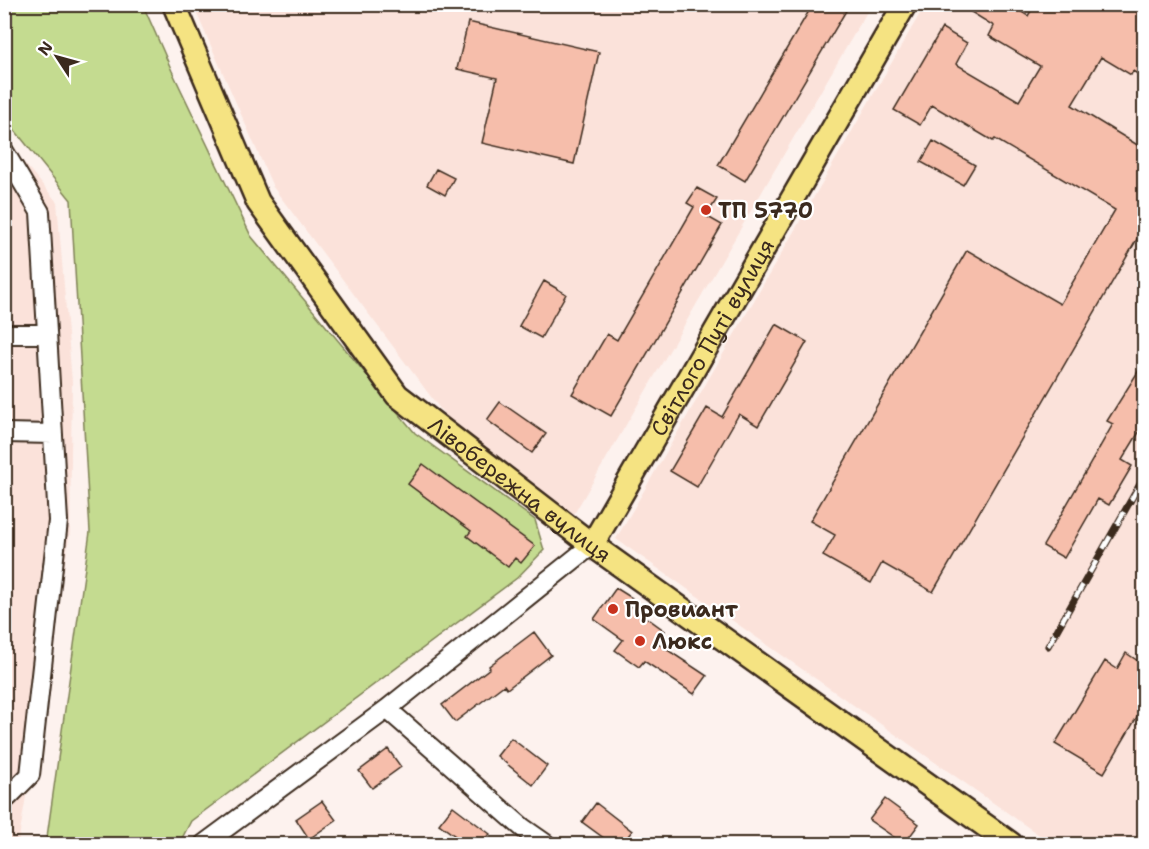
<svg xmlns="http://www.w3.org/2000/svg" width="1149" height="849" viewBox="0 0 1149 849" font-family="'Shantell Sans',sans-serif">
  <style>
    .built { fill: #fbe2da }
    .green { fill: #c4db90; stroke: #808257; stroke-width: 1.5 }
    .building { fill: #f6beab; stroke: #3b2a1e; stroke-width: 1.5 }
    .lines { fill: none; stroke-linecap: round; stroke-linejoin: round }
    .minor-casing { stroke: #3b2a1e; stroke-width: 22 }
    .major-casing { stroke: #3b2a1e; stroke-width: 27 }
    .minor { stroke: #fff; stroke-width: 18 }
    .major { stroke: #f5e382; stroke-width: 22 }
    .rail-casing { stroke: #3b2a1e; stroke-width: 7 }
    .rail { stroke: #fff; stroke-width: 4.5; stroke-dasharray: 14; stroke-linecap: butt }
    .poi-dot { fill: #c8321e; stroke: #fff; stroke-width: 2 }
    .labels { text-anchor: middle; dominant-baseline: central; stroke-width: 4.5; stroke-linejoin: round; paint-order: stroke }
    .poi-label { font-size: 22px; font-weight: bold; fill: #3b2a1e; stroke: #fff; text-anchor: start }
    .street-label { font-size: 22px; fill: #3b2a1e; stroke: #fff }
  </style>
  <rect width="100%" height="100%" fill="#fdf2ee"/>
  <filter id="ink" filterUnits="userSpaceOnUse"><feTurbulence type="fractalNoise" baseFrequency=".0167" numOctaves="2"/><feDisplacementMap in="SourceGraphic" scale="12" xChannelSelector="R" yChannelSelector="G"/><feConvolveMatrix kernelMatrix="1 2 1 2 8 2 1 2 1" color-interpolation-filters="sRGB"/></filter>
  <g filter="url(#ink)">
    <!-- built -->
    <path class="built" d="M 193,5 L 871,5 L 574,514 L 450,422 L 273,187 Z
      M 925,5 L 1144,5 L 1144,844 L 1052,844 L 616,539 Z
      M 4,139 L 57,202 L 72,382 L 70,533 L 18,844 L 4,844 Z"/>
    <!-- green -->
    <path class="green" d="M 4,5 L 143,5 L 172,71 L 251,236 L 415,433 L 535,520 L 544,550 L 517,578 L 191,821 L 179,844 L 46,844 L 90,532 L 71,200 L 5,118 Z"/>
    <!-- building -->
    <path class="building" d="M 813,4 L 850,4 L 745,181 L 718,165 Z
      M 958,4 L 1009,4 L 1028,16 L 1035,4 L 1144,4 L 1144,78 L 1133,71 L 1131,75 L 1101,57 L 1072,105 L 1144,149 L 1144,227 L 933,592 L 882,563 L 871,583 L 823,556 L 835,535 L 810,521 L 967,250 L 1060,304 L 1115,210 L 995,139 L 993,141 L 932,105 L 920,125 L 894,110 L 942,28 L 967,43 L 956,64 L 1019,101 L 1040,66 L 989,36 L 994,26 Z
      M 468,22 L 599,52 L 574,164 L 482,143 L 497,78 L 457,69 Z
      M 933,141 L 975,165 L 963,185 L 921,162 Z
      M 436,169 L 454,178 L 445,195 L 427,185 Z
      M 697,188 L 717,199 L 706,216 L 722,225 L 611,416 L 572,394 L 607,334 L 617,340 L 694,207 L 687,203 Z
      M 544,281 L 566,294 L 541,338 L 519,326 Z
      M 776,324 L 807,342 L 758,426 L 739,414 L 697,487 L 670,471 L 707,408 L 722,417 Z
      M 1144,362 L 1144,424 L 1122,460 L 1132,466 L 1109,505 L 1098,499 L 1064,558 L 1043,546 L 1113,424 L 1107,421 Z
      M 500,402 L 546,434 L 532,453 L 487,420 Z
      M 423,464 L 535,546 L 521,563 L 515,558 L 508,567 L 467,536 L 471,531 L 408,484 Z
      M 616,588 L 632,598 L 628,604 L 665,631 L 657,643 L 707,676 L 694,694 L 644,661 L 639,667 L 615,650 L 623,640 L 594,619 Z
      M 534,632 L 551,655 L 507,689 L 504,685 L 455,722 L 442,705 L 490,668 L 489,666 Z
      M 1126,653 L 1144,665 L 1144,705 L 1104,773 L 1055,744 L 1105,661 L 1117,669 Z
      M 511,738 L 547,766 L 533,785 L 497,756 Z
      M 388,749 L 401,767 L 372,788 L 359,771 Z
      M 885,799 L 919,824 L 904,844 L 869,820 Z
      M 322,801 L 336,820 L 309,839 L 296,819 Z
      M 596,803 L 632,831 L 622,844 L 612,844 L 582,822 Z
      M 453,806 L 490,834 L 481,844 L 466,844 L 439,824 Z"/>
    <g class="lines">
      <!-- minor casing -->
      <g class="minor-casing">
        <path id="minor" d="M 4,151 L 40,212 L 58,521 L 30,775 L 8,797 L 4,797
          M 4,334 L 47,334
          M 4,433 L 53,434
          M 387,709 L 523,828 L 546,844
          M 204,844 L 387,709 L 592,545"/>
      </g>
      <!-- major casing -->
      <g class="major-casing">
        <g id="major">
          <path id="s1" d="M 174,4 L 258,202 L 397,395 L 592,545 L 1011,844"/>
          <path id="s2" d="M 592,545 L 905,4"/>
        </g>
      </g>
      <!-- minor -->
      <use href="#minor" class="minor"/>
      <!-- major -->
      <use href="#major" class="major"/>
      <!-- rail casing -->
      <g class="rail-casing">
        <path id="rail" d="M 1048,646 L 1144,477"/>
      </g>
      <!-- rail -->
      <use href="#rail" class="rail"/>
    </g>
  </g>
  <!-- markers -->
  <g class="poi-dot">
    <circle cx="706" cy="210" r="6"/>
    <circle cx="613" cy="609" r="6"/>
    <circle cx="640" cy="641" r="6"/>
  </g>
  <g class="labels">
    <!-- poi labels -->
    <g class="poi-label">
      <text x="718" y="210">ТП 5770</text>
      <text x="625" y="609">Провиант</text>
      <text x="652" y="641">Люкс</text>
    </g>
    <!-- street labels -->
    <g class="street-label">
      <text stroke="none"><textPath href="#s2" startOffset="240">Світлого Путі вулиця</textPath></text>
      <text stroke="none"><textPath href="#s1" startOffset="608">Лівобережна вулиця</textPath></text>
    </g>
  </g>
  <!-- margin -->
  <rect width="1149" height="849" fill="none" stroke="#fff" stroke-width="24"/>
  <rect x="12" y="12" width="1125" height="825" fill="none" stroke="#3b2a1e" stroke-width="2" filter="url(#ink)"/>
  <!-- north arrow -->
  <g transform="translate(57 57) rotate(306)" stroke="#ffffff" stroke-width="4.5" paint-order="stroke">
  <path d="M0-4.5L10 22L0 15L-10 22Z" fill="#3b2a1e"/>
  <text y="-9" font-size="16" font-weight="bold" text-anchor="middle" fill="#3b2a1e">N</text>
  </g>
</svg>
